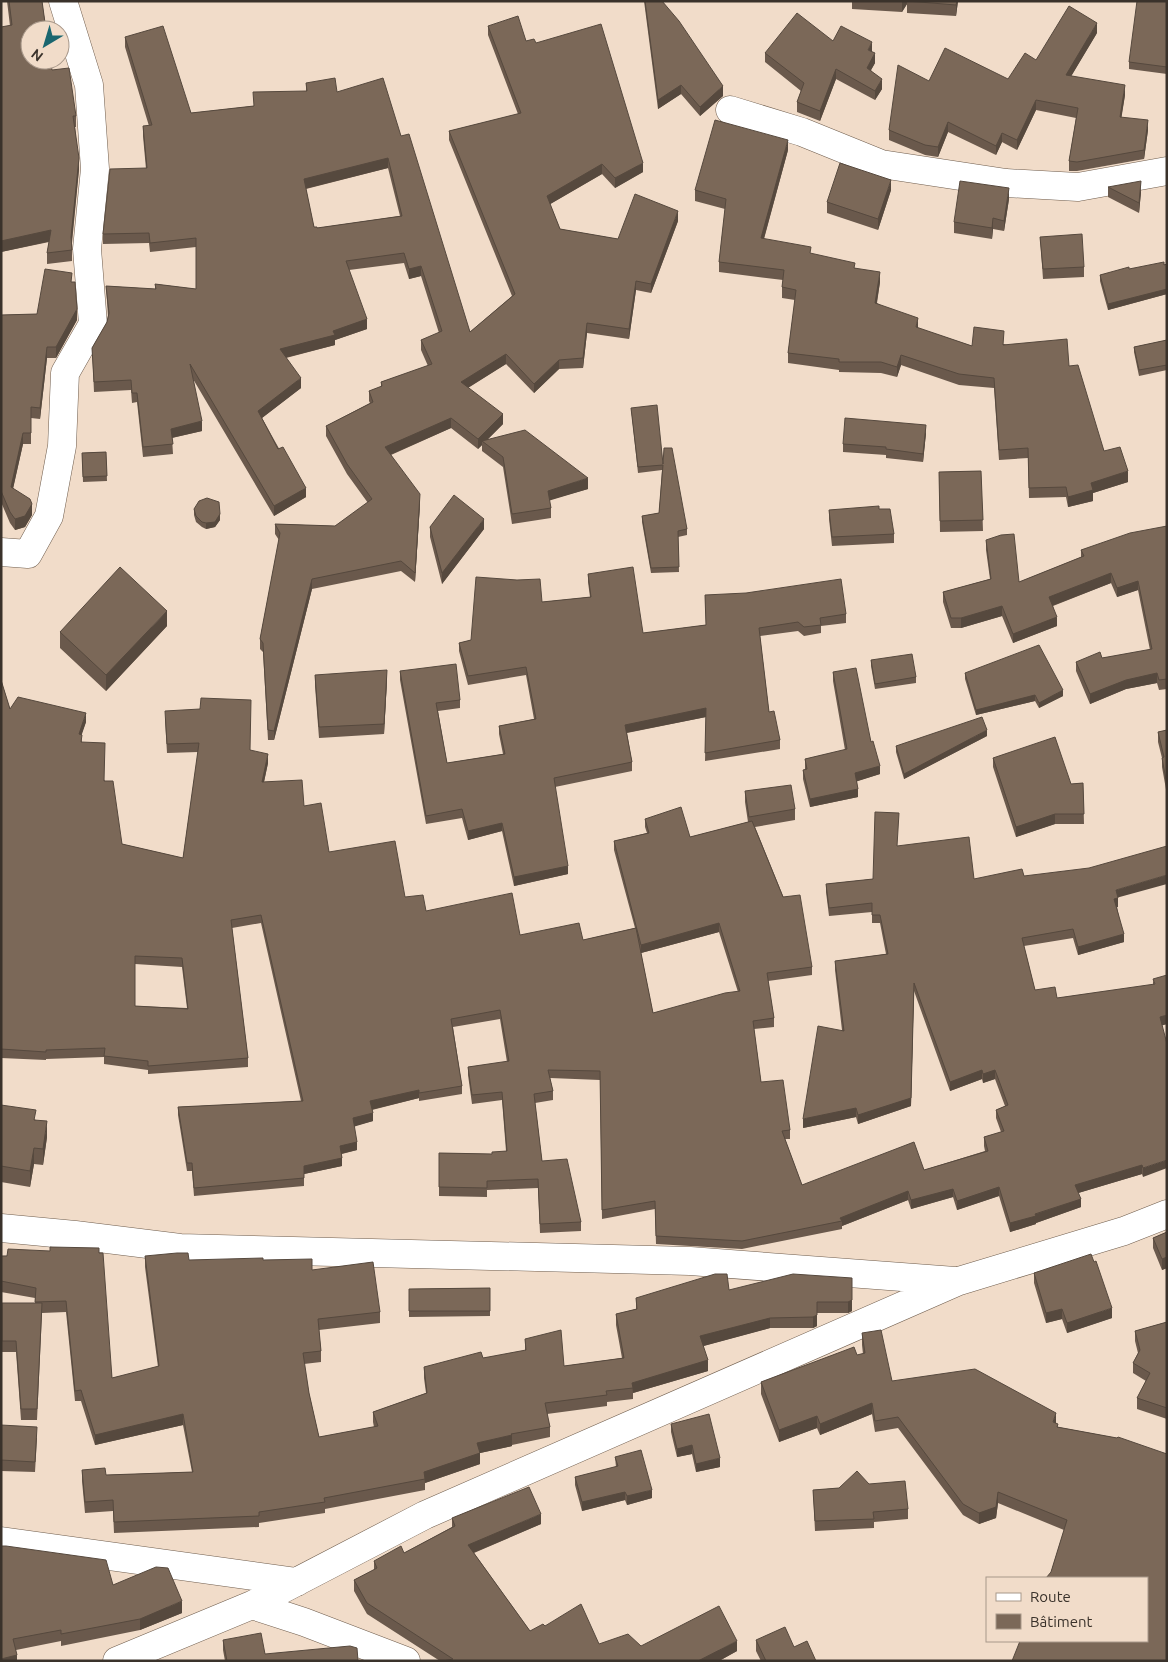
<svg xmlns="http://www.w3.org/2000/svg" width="1168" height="1662" viewBox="0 0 1168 1662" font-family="Ubuntu,sans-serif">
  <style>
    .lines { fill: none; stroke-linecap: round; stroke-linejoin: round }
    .minor-casing { stroke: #6f5d4d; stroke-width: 29 }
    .minor { stroke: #fff; stroke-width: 28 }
    .wall { fill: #6a594c; fill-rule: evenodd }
    .shaded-wall { fill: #56493e }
    .building { fill: #7b6858; stroke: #56493e; fill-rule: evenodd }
  </style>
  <rect width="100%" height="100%" fill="#f1dcc9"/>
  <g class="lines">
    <!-- minor casing -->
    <g class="minor-casing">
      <path id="minor" d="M 730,110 L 802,132 L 881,164 L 1006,183 L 1078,187 L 1167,171
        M 1,552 L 28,554 L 49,516 L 62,446 L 65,373 L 93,324 L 87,249 L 95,169 L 89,85 L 63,1
        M 1,1228 L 75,1235 L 180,1248 L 690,1261 L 955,1281
        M 1,1541 L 297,1582
        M 252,1605 L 304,1622 L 406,1661
        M 117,1661 L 252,1605 L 425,1515 L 959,1281 L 1124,1231 L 1167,1214"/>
    </g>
    <!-- minor -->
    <use href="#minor" class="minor"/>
  </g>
  <!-- wall -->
  <path class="wall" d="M 7,1 L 42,1 L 52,70 L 76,116 L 76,127 L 75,127 L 79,169 L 72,243 L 72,261 L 47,264 L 47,253 L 49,242 L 1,252 L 1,27 L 10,26 Z
    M 644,1 L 662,1 L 723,96 L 700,116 L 681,94 L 658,109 Z
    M 852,1 L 958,1 L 956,16 L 907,13 L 907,4 L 902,12 L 852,9 Z
    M 1167,1 L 1167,74 L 1129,69 L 1129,62 Z
    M 488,26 L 526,41 L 536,43 L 643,172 L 615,188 L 602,174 L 550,204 L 560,229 L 618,239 L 678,221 L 651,293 L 636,290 L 629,339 L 587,333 L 583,368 L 559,369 L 534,393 L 506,364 L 468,388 L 503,424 L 488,439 L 588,489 L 549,500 L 551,508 L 551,518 L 512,524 L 503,467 L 482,451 L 482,445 L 478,449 L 451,428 L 391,455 L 420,504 L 415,582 L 401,571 L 312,589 L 274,740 L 268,740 L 263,652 L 260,649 L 260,639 L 279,540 L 275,534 L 275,524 L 335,526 L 368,503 L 347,474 L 326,436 L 326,426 L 370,403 L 369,401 L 369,391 L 381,387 L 381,382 L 428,366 L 421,350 L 421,340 L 439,333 L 421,276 L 409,279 L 404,263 L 349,270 L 367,329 L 335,340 L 335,345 L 286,358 L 301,388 L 262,418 L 306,497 L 274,516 L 193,379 L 202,431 L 172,438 L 173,454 L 143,457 L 137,402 L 132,403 L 131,390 L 94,392 L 92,348 L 107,322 L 108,316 L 106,286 L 155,289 L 155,284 L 196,289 L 196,247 L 150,252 L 149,243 L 103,244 L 103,234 L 146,169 L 143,136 L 143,126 L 149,126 L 125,47 L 125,37 L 191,113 L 253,106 L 306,91 L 306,83 L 337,92 L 401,136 L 470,332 L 512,296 L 449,140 L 449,131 L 518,114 L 488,35 ZM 388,168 L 400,216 L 317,228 L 314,227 L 306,189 Z
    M 1097,33 L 1071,76 L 1125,95 L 1121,118 L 1148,130 L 1144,159 L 1077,171 L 1069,171 L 1069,161 L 1076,118 L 1036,110 L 1017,150 L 1002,142 L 996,155 L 948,132 L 938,157 L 925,155 L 889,140 L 889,130 L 929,81 L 1008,79 L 1036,60 Z
    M 833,41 L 872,52 L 875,63 L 871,70 L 882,89 L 875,100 L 836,79 L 820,121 L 797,112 L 797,102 L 801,91 L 765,62 L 765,53 Z
    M 788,150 L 764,239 L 855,268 L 880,282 L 877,303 L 918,328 L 972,346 L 1004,344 L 1069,366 L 1104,451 L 1128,482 L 1093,493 L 1093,501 L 1068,507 L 1066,497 L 1029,498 L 1028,458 L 999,460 L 994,388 L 959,385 L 901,365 L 897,377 L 881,373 L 839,372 L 839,370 L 788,363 L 788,353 L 795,300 L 782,298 L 782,287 L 783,280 L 719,272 L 719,262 L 725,209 L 695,201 L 695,190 Z
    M 1108,187 L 1141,192 L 1139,213 L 1108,197 Z
    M 891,190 L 878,230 L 827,213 L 827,202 Z
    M 1009,199 L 1004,231 L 993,229 L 992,239 L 954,233 L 954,222 Z
    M 1040,237 L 1084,267 L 1084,277 L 1043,279 Z
    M 1167,264 L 1167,294 L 1108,310 L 1100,281 L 1100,275 L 1129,269 Z
    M 72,282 L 77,320 L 56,358 L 47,358 L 40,419 L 31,418 L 31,444 L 23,444 L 13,488 L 32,515 L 25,527 L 15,530 L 10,523 L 1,502 L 1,315 L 37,314 Z
    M 1167,340 L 1167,370 L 1139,376 L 1134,352 L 1134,347 Z
    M 631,408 L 663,464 L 687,529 L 687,535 L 678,537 L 679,572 L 651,573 L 642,522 L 642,516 L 659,513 L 662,470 L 638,473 Z
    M 926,433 L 923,462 L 886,458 L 886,455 L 843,452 L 843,444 Z
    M 106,452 L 107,481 L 83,482 L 82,453 Z
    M 981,471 L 983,531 L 940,532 L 939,472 Z
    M 194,509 L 220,520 L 215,527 L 206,529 L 202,527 L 196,522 L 194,515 Z
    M 879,509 L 894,534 L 894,543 L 832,546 L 829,519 L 829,510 Z
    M 1167,526 L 1167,689 L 1159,690 L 1157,683 L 1126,689 L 1090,704 L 1076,671 L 1076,662 L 1102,658 L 1150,650 L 1138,590 L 1117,597 L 1111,583 L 1053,606 L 1057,626 L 1013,643 L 1002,616 L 961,628 L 951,628 L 943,602 L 943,592 L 990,579 L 986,550 L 986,540 L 1019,582 L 1081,557 L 1081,550 Z
    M 430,527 L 484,529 L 442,584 L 430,537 Z
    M 588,574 L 643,633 L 706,625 L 705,595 L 846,614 L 846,623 L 821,626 L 821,633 L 804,636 L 798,631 L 760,636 L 769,712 L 780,740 L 780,749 L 705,761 L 706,717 L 627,733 L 632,762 L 632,771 L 555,787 L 568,874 L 514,886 L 502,831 L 468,840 L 462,818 L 426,824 L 400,680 L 400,671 L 460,700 L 460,708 L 438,711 L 447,763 L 503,754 L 499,734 L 499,726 L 534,719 L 526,675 L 468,685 L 459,651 L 459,643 L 471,640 L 542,602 L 590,597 L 588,582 Z
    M 167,626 L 106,691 L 60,648 L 60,632 Z
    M 871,660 L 916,677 L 916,683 L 875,689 L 871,666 Z
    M 833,672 L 871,742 L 880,774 L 857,781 L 858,797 L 810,807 L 803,779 L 803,770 L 805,770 L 805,759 L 845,750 L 833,681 Z
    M 965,673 L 1063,696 L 1039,708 L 1035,701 L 976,715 L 965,679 Z
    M 315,675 L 387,680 L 384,734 L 319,738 L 315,686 Z
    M 1,680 L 10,709 L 86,722 L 81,735 L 82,743 L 105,781 L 122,844 L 183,858 L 198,752 L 167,753 L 165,719 L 250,750 L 268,763 L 264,782 L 304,806 L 329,852 L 405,897 L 426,911 L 520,935 L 583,940 L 635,928 L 614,850 L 614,841 L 647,833 L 645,827 L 645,819 L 690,837 L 748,822 L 745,802 L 745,791 L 795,809 L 795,820 L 755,827 L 812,967 L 812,975 L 768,981 L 774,1018 L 774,1027 L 754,1029 L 761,1082 L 790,1130 L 790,1139 L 785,1139 L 802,1185 L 924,1170 L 985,1151 L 984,1146 L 984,1137 L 1001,1132 L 996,1118 L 996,1110 L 1005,1106 L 995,1079 L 983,1083 L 982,1079 L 950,1091 L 914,991 L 911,1106 L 858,1124 L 856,1117 L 803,1128 L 842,1030 L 835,970 L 835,961 L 886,954 L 880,923 L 872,923 L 872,912 L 829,916 L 826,892 L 826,884 L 873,879 L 898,846 L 974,879 L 1024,876 L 1118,898 L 1118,907 L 1117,907 L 1124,942 L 1078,955 L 1073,938 L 1024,946 L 1035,990 L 1057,998 L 1153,985 L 1153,979 L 1167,1024 L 1162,1025 L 1143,1177 L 1142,1174 L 1078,1193 L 1081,1207 L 1036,1223 L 1036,1224 L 1010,1232 L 999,1196 L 957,1210 L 953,1197 L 911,1209 L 908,1200 L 842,1226 L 842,1229 L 742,1249 L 656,1244 L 655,1209 L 602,1219 L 600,1080 L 550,1078 L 553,1091 L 553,1100 L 535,1103 L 542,1161 L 581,1222 L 581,1231 L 540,1233 L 538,1188 L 487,1190 L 487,1197 L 439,1196 L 439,1153 L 492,1154 L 506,1151 L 502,1100 L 472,1104 L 468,1075 L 468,1067 L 507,1062 L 500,1019 L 453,1027 L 462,1086 L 462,1094 L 419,1101 L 419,1098 L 372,1110 L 373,1121 L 354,1126 L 357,1150 L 342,1154 L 342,1166 L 304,1174 L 304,1186 L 194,1196 L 192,1171 L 187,1171 L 178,1115 L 178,1107 L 301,1101 L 261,923 L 232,928 L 248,1058 L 248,1067 L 148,1074 L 148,1070 L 104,1064 L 104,1057 L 46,1059 L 46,1060 L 1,1058 ZM 719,932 L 738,992 L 653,1013 L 641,953 ZM 135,964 L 182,967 L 187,1008 L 135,1006 Z
    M 1167,730 L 1167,795 L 1162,767 L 1162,758 L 1158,742 L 1158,732 Z
    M 987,736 L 904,779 L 896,752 L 896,746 Z
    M 993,758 L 1071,784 L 1083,783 L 1084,824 L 1055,824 L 1016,837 L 993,767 Z
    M 1,1105 L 36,1120 L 47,1137 L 43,1165 L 34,1164 L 30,1187 L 1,1182 Z
    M 1167,1232 L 1167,1268 L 1162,1270 L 1153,1248 L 1153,1238 Z
    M 99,1253 L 112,1378 L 158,1367 L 145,1267 L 145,1256 L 189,1260 L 263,1260 L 312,1270 L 380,1312 L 380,1323 L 319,1330 L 321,1351 L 321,1362 L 304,1364 L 309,1393 L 319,1437 L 374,1427 L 373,1422 L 373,1412 L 426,1393 L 424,1378 L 424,1367 L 483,1358 L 525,1351 L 525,1339 L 564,1366 L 622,1358 L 616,1325 L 616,1314 L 636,1309 L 636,1298 L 729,1290 L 852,1278 L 852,1311 L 848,1313 L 817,1313 L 817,1326 L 813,1328 L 770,1328 L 703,1346 L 708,1371 L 633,1393 L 633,1399 L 607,1402 L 607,1406 L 547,1414 L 550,1427 L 550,1437 L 512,1445 L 512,1446 L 480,1453 L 480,1464 L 425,1483 L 425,1490 L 325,1509 L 325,1513 L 259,1523 L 259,1527 L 114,1533 L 113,1511 L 85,1513 L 82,1481 L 82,1470 L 106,1475 L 192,1472 L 183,1425 L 95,1445 L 81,1401 L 75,1401 L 66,1312 L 42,1313 L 37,1420 L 21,1420 L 16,1352 L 2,1352 L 2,1303 L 35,1303 L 35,1298 L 1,1292 L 1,1256 Z
    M 1034,1273 L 1112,1318 L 1067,1333 L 1062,1319 L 1046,1323 L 1034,1283 Z
    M 490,1288 L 490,1316 L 409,1317 L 409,1289 Z
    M 1167,1322 L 1167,1419 L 1137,1409 L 1137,1398 L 1146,1381 L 1133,1373 L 1133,1363 L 1138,1353 L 1135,1341 L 1135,1331 Z
    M 862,1333 L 892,1381 L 1056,1423 L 1058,1427 L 1117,1438 L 1051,1572 L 1064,1530 L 998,1503 L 996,1518 L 979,1524 L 963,1515 L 898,1428 L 875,1432 L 872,1414 L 820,1435 L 817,1428 L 779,1442 L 761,1394 L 761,1382 L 863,1354 L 862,1345 Z
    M 671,1424 L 720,1467 L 696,1472 L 692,1454 L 677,1457 L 671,1432 Z
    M 1,1425 L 37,1438 L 35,1472 L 1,1471 Z
    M 615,1457 L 652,1498 L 627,1505 L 625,1500 L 582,1511 L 575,1485 L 575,1477 L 616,1467 Z
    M 869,1484 L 908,1509 L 908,1519 L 874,1522 L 874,1528 L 815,1531 L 813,1490 L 839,1488 Z
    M 452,1518 L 541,1524 L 474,1553 L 530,1631 L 545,1626 L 599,1644 L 641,1646 L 737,1651 L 719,1661 L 440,1661 L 367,1614 L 354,1591 L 354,1580 L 374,1570 L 374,1561 L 404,1553 L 452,1527 Z
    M 1,1546 L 113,1585 L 182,1613 L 140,1630 L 61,1646 L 61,1641 L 16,1650 L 17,1661 L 1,1661 Z
    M 223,1640 L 265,1654 L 358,1661 L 225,1661 L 223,1650 Z
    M 756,1640 L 794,1647 L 816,1661 L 761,1661 L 756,1651 Z"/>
  <!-- shaded-wall -->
  <path class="shaded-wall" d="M 902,1 L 908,1 L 907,2 L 907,4 L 902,12 Z
    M 957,1 L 958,1 L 956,16 L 956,5 Z
    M 1097,23 L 1097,33 L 1066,85 L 1066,75 Z
    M 872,42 L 872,52 L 868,50 Z
    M 875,53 L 875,63 L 867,77 L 867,68 Z
    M 836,69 L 836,79 L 820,121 L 820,111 Z
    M 882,79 L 882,89 L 875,100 L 875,91 Z
    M 681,85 L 681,94 L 658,109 L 658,100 Z
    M 1125,85 L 1125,95 L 1120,127 L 1120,117 Z
    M 723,86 L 723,96 L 700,116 L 700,107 Z
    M 1036,100 L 1036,110 L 1017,150 L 1017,140 Z
    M 1148,120 L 1148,130 L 1144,159 L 1144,150 Z
    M 948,122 L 948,132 L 938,157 L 938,147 Z
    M 1002,133 L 1002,142 L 996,155 L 996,146 Z
    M 788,140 L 788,150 L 761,249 L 761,238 Z
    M 79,158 L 79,169 L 71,248 L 71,237 Z
    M 388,158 L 388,168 L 304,189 L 304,179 Z
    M 643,163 L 643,172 L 615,188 L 615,178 Z
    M 602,164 L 602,174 L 547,206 L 547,196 Z
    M 891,180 L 891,190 L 878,230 L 878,219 Z
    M 1141,181 L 1141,192 L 1139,213 L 1139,203 Z
    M 1009,188 L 1009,199 L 1004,231 L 1004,221 Z
    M 678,211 L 678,221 L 651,293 L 651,284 Z
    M 993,218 L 993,229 L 992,239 L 992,228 Z
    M 51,230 L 51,241 L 1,252 L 1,241 Z
    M 421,266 L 421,276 L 409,279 L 409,269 Z
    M 880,272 L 880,282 L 875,313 L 875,303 Z
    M 636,281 L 636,290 L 629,339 L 629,329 Z
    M 1167,289 L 1167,294 L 1108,310 L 1108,304 Z
    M 77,309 L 77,320 L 56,358 L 56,347 Z
    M 918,318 L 918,328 L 916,327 Z
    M 367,319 L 367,329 L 335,340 L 335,345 L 280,359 L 280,349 Z
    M 587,323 L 587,333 L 583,368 L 583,358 Z
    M 47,347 L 47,358 L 40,419 L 40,408 Z
    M 506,354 L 506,364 L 461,392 L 461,382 Z
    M 901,355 L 901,365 L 897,377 L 897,367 Z
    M 559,360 L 559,369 L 534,393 L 534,384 Z
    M 301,378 L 301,388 L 258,421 L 258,411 Z
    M 503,414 L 503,424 L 484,443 L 482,441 L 482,445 L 478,449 L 478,439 Z
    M 451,418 L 451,428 L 385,457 L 385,447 Z
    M 202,421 L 202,431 L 171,438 L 171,429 Z
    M 926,425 L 926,433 L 923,462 L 923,454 Z
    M 23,433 L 23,444 L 11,498 L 11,487 Z
    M 1128,471 L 1128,482 L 1093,493 L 1093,501 L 1068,507 L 1068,497 L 1091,483 Z
    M 588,478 L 588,489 L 548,501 L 548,491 Z
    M 306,488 L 306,497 L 274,516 L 274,506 Z
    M 420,494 L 420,504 L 415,582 L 415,573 Z
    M 32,504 L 32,515 L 25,527 L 15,530 L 15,519 Z
    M 220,514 L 220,520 L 215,527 L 206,529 L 206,523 Z
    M 484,519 L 484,529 L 442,584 L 442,573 Z
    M 1111,573 L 1111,583 L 1049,607 L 1049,597 Z
    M 312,579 L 312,589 L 274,740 L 274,731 Z
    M 1138,581 L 1138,590 L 1117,597 L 1117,588 Z
    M 1002,606 L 1002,616 L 961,628 L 961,618 Z
    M 167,611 L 167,626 L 106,691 L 106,675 Z
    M 1057,617 L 1057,626 L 1013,643 L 1013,634 Z
    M 387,670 L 387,680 L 384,734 L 384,724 Z
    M 1157,673 L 1157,683 L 1126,689 L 1090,704 L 1090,694 L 1126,680 Z
    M 1063,690 L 1063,696 L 1039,708 L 1039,703 Z
    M 1035,695 L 1035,701 L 976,715 L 976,710 Z
    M 706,708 L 706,717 L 625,733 L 625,725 Z
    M 86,713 L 86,722 L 79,743 L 79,734 Z
    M 987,730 L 987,736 L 904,779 L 904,774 Z
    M 268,754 L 268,763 L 262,791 L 262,782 Z
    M 880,766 L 880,774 L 855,782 L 855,773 Z
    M 858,789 L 858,797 L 810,807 L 810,799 Z
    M 1055,814 L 1055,824 L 1016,837 L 1016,827 Z
    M 502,823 L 502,831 L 468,840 L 468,831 Z
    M 568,866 L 568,874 L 514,886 L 514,877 Z
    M 1167,875 L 1167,884 L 1116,898 L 1116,890 Z
    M 1118,898 L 1118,907 L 1114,908 L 1114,899 Z
    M 719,923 L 719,932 L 641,953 L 641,945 Z
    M 1124,934 L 1124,942 L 1078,955 L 1078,947 Z
    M 914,983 L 911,1106 L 858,1124 L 858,1115 Z
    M 1167,1015 L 1167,1024 L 1160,1026 L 1160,1017 Z
    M 982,1070 L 982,1079 L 950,1091 L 950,1082 Z
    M 995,1070 L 995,1079 L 983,1083 L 983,1074 Z
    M 419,1090 L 419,1098 L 370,1110 L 370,1101 Z
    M 856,1108 L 856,1117 L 803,1128 L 803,1119 Z
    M 373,1113 L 373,1121 L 353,1127 L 353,1118 Z
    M 47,1121 L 47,1137 L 43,1165 L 43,1149 Z
    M 357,1142 L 357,1150 L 340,1154 L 340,1146 Z
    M 34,1148 L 34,1164 L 30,1187 L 30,1171 Z
    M 342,1158 L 342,1166 L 304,1174 L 304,1166 Z
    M 1167,1160 L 1167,1168 L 1143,1177 L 1143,1168 Z
    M 1142,1165 L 1142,1174 L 1075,1194 L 1075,1185 Z
    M 999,1187 L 999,1196 L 957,1210 L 957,1201 Z
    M 953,1189 L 953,1197 L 911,1209 L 911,1200 Z
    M 908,1191 L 908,1200 L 842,1226 L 842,1221 L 840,1218 Z
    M 1081,1199 L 1081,1207 L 1036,1223 L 1036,1224 L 1010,1232 L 1010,1223 Z
    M 1167,1257 L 1167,1268 L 1162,1270 L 1162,1259 Z
    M 852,1278 L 852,1311 L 848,1313 L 848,1302 Z
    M 1112,1308 L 1112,1318 L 1067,1333 L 1067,1323 Z
    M 1062,1309 L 1062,1319 L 1046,1323 L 1046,1313 Z
    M 817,1315 L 817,1326 L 813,1328 L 813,1317 Z
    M 770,1318 L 770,1328 L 700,1347 L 700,1336 Z
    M 708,1360 L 708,1371 L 633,1393 L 632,1383 Z
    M 872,1403 L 872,1414 L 820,1435 L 820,1424 Z
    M 1056,1413 L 1056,1425 L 1053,1422 Z
    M 183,1414 L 183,1425 L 95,1445 L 95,1435 Z
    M 817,1416 L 817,1428 L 779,1442 L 779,1430 Z
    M 512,1435 L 512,1446 L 480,1453 L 480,1464 L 425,1483 L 424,1472 L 477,1443 Z
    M 692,1445 L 692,1454 L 677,1457 L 677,1449 Z
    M 720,1458 L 720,1467 L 696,1472 L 696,1464 Z
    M 652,1490 L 652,1498 L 627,1505 L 627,1496 Z
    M 625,1492 L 625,1500 L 582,1511 L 582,1502 Z
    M 998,1492 L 998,1503 L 996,1518 L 979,1524 L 979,1513 Z
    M 541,1514 L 541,1524 L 468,1555 L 468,1545 Z
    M 182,1601 L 182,1613 L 140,1630 L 140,1619 Z
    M 737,1641 L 737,1651 L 719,1661 L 698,1661 Z
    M 17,1655 L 17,1661 L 1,1661 L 1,1659 Z"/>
  <!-- building -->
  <path class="building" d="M 9,1 L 42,1 L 46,30 L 30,30 L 30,60 L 50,60 L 52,70 L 69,68 L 76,116 L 73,116 L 79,158 L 71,237 L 72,250 L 47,253 L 51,230 L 1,241 L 1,27 L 12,25 Z
    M 645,1 L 662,1 L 679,21 L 723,86 L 700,107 L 681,85 L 658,100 Z
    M 907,1 L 957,1 L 956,5 Z
    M 1137,1 L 1167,1 L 1167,67 L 1129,62 Z
    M 1069,6 L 1097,23 L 1066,75 L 1125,85 L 1120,117 L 1148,120 L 1144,150 L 1077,162 L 1069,161 L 1078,108 L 1036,100 L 1017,140 L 1002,133 L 996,146 L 948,122 L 938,147 L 925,145 L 889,130 L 898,65 L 929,81 L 945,48 L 1008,79 L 1025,53 L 1036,60 Z
    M 797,13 L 833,41 L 841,26 L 872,42 L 868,50 L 875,53 L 867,68 L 882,79 L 875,91 L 836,69 L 820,111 L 797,102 L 804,83 L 765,53 Z
    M 518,16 L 526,41 L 534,39 L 536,43 L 601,24 L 643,163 L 615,178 L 602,164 L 547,196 L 560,229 L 618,239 L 635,194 L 678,211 L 651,284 L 636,281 L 629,329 L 587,323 L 583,358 L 559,360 L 534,384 L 506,354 L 461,382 L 503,414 L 478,439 L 451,418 L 385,447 L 420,494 L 415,573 L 401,561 L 312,579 L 274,731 L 268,730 L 263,643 L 260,639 L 280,533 L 275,524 L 335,526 L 372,499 L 347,464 L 326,426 L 373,402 L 369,391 L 382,386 L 381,382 L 432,364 L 421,340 L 442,331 L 421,266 L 409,269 L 404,253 L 346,261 L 367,319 L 333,331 L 335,335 L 280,349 L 301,378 L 258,411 L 278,449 L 283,447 L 306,488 L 274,506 L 190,364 L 202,421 L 171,429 L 173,444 L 143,447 L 137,393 L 132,393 L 131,380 L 94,382 L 92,348 L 107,322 L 109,313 L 106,286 L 156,289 L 155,284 L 196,289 L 196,238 L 150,243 L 149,233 L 103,234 L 110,169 L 147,168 L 143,126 L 152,125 L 125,37 L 163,26 L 191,113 L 254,106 L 253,92 L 307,91 L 306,83 L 335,78 L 337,92 L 383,78 L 401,136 L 409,134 L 470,332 L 515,294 L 449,131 L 521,113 L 488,26 ZM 388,158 L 402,216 L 317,228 L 317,227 L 314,227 L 304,179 Z
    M 715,120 L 788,140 L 761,238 L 811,247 L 810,253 L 855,263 L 854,268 L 880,272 L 875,303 L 918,318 L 916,327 L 972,346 L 974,327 L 1004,331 L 1003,345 L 1067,339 L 1069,366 L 1078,365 L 1104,451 L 1120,447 L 1128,471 L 1091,483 L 1093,490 L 1068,497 L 1066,487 L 1029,488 L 1028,448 L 999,450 L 994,378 L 959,374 L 901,355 L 897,367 L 881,362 L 839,362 L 839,359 L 788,353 L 796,290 L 782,287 L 784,270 L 719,262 L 726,199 L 695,190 Z
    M 840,163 L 891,180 L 878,219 L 827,202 Z
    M 960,181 L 1009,188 L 1004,221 L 993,218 L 992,228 L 954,222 Z
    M 1141,181 L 1139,203 L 1108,187 Z
    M 1082,234 L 1084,267 L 1043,269 L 1040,237 Z
    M 1164,262 L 1164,265 L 1167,264 L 1167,289 L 1108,304 L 1100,275 L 1129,267 L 1129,269 Z
    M 45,269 L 72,273 L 71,282 L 75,282 L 77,309 L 56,347 L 47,347 L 40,408 L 31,407 L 31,433 L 23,433 L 11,487 L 30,499 L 32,504 L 25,516 L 15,519 L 10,512 L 1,491 L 1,315 L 37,314 Z
    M 1167,340 L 1167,365 L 1139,370 L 1134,347 Z
    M 657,405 L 663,464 L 664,448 L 672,448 L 687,529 L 678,531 L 679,567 L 651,568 L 642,516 L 659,513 L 663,465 L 638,467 L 631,408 Z
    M 845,418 L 926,425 L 923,454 L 886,449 L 886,447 L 843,444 Z
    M 525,430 L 588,478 L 548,491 L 551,508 L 512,514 L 503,457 L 482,441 Z
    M 106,452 L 107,476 L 83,477 L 82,453 Z
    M 981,471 L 983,520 L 940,521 L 939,472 Z
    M 454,495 L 484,519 L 442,573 L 430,527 Z
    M 207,498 L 219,502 L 220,514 L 215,522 L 206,523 L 202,522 L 196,516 L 194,509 L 199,501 Z
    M 879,506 L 879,509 L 890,509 L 894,534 L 832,537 L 829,510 Z
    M 1167,526 L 1167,679 L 1159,680 L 1157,673 L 1126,680 L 1090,694 L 1076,662 L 1100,652 L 1102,658 L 1152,649 L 1138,581 L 1117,588 L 1111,573 L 1049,597 L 1057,617 L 1013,634 L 1002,606 L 961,618 L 951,618 L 943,592 L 991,579 L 986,540 L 1001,535 L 1014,534 L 1019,582 L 1084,556 L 1081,550 L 1130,533 Z
    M 120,567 L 167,611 L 106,675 L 60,632 Z
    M 633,567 L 643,633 L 706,625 L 705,595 L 746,593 L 841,579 L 846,614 L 820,618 L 821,625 L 804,627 L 798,622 L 759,628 L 769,712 L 774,711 L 780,740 L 705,753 L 706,708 L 625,725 L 632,762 L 554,778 L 568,866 L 514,877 L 502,823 L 468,831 L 462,809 L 426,816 L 400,671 L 456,664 L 460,700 L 436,703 L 447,763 L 505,754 L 499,726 L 536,719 L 526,667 L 468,676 L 459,643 L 471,640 L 476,577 L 517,580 L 540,579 L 542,602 L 591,597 L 588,574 Z
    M 1039,645 L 1063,690 L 1039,703 L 1035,695 L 976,710 L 965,673 Z
    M 912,654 L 916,677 L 875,684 L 871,660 Z
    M 856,668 L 871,742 L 873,741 L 880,766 L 855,773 L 858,789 L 810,799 L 803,770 L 807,769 L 805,759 L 847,749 L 833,672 Z
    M 387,670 L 384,724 L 319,727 L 315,675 Z
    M 1,680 L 10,709 L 18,697 L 86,713 L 79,734 L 82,735 L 81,742 L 105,743 L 104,781 L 113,781 L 122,844 L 183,858 L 199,743 L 167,744 L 165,711 L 200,709 L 201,698 L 251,700 L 250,750 L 268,754 L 262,782 L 302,780 L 304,806 L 321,803 L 329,852 L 395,841 L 405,897 L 423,895 L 426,911 L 512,893 L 520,935 L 579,923 L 583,940 L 636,928 L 653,1013 L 725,993 L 740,991 L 719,923 L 641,945 L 614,841 L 649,833 L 645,819 L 681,807 L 690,837 L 752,821 L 783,897 L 800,895 L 812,967 L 767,973 L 774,1018 L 753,1021 L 761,1082 L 783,1080 L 790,1130 L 782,1131 L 802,1185 L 914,1142 L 924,1170 L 988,1151 L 984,1137 L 1004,1131 L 996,1110 L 1008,1105 L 995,1070 L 983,1074 L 982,1070 L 950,1082 L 914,983 L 911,1098 L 858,1115 L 856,1108 L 803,1119 L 818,1026 L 844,1031 L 835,961 L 888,954 L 880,915 L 872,915 L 872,903 L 829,908 L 826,884 L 873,879 L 875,812 L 899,813 L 897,846 L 969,837 L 974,879 L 1022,869 L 1024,876 L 1089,868 L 1167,846 L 1167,875 L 1116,890 L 1118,898 L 1114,899 L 1124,934 L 1078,947 L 1073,929 L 1022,938 L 1035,990 L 1055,987 L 1057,998 L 1155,984 L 1153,979 L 1167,975 L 1167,1015 L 1160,1017 L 1167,1044 L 1167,1160 L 1143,1168 L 1142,1165 L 1075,1185 L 1081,1199 L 1035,1214 L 1036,1216 L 1010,1223 L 999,1187 L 957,1201 L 953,1189 L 911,1200 L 908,1191 L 840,1218 L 842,1221 L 742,1241 L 656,1236 L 655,1201 L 602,1210 L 600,1071 L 548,1070 L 553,1091 L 534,1094 L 542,1161 L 567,1159 L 581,1222 L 540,1224 L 538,1179 L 487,1181 L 487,1188 L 439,1187 L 439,1153 L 492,1154 L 492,1152 L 507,1151 L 502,1092 L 472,1095 L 468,1067 L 509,1061 L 500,1010 L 451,1019 L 462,1086 L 419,1093 L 419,1090 L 370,1101 L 373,1113 L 353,1118 L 357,1142 L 340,1146 L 342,1158 L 304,1166 L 304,1178 L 194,1188 L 192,1163 L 187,1163 L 178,1107 L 303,1101 L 261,915 L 231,920 L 248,1058 L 148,1066 L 148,1061 L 104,1056 L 105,1048 L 46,1050 L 46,1052 L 1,1049 ZM 135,956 L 182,958 L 188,1009 L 135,1006 Z
    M 982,717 L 987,730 L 904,774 L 896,746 Z
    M 1167,730 L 1167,785 L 1162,758 L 1164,757 L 1158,732 Z
    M 1055,737 L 1071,784 L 1083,783 L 1084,814 L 1055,814 L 1016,827 L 993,758 Z
    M 791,785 L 795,809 L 749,817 L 745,791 Z
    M 1,1105 L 36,1110 L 34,1120 L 47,1121 L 43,1149 L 34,1148 L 30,1171 L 1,1166 Z
    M 1167,1232 L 1167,1257 L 1162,1259 L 1153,1238 Z
    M 50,1247 L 99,1248 L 99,1253 L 103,1253 L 112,1378 L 159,1366 L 145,1256 L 177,1253 L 188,1253 L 189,1260 L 263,1258 L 263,1260 L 312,1259 L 312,1270 L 373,1262 L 380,1312 L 318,1319 L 321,1351 L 303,1353 L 309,1393 L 319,1437 L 378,1426 L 373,1412 L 427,1393 L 424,1367 L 481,1352 L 483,1358 L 526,1350 L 525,1339 L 561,1330 L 564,1366 L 624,1358 L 616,1314 L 637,1309 L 636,1298 L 715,1274 L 727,1274 L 729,1290 L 793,1274 L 852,1278 L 852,1300 L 848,1302 L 817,1302 L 817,1315 L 813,1317 L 770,1318 L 700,1336 L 708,1360 L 632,1383 L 633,1388 L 606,1391 L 607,1395 L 545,1403 L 550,1427 L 511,1434 L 512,1435 L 477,1443 L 480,1453 L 424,1472 L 425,1479 L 324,1498 L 325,1502 L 259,1512 L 259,1516 L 114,1522 L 113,1500 L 85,1502 L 82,1470 L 105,1468 L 106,1475 L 193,1472 L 183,1414 L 95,1435 L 81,1390 L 75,1391 L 66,1301 L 35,1302 L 36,1288 L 1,1281 L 1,1256 L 7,1256 L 8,1249 L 50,1251 Z
    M 1091,1254 L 1094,1262 L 1096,1261 L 1112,1308 L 1067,1323 L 1062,1309 L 1046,1313 L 1034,1273 Z
    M 490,1288 L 490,1311 L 409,1311 L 409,1289 Z
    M 2,1303 L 42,1303 L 37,1409 L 21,1409 L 16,1341 L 2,1341 Z
    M 1167,1322 L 1167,1408 L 1137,1398 L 1150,1373 L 1133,1363 L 1140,1350 L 1135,1331 Z
    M 881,1330 L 892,1381 L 975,1369 L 1056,1413 L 1053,1422 L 1058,1424 L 1057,1427 L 1117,1438 L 1118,1437 L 1167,1454 L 1167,1661 L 1012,1661 L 1020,1641 L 1147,1641 L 1147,1578 L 1046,1578 L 1051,1572 L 1067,1520 L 998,1492 L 996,1507 L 979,1513 L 963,1504 L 898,1417 L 875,1421 L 872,1403 L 820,1424 L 817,1416 L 779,1430 L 761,1382 L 854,1347 L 857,1355 L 865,1353 L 862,1333 Z
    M 709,1414 L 720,1458 L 696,1464 L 692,1445 L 677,1449 L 671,1424 Z
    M 1,1425 L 37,1427 L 35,1462 L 1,1460 Z
    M 641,1450 L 652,1490 L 627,1496 L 625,1492 L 582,1502 L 575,1477 L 618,1466 L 615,1457 Z
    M 857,1471 L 869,1484 L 905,1481 L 908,1509 L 873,1512 L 874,1519 L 815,1521 L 813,1490 L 839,1488 Z
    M 529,1487 L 541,1514 L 468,1545 L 530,1631 L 543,1624 L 545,1626 L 581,1604 L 599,1644 L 628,1634 L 641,1646 L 719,1606 L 737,1641 L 698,1661 L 443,1661 L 453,1659 L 367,1603 L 354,1580 L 377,1568 L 374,1561 L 401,1546 L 404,1553 L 455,1526 L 452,1518 Z
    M 1,1546 L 6,1546 L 106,1560 L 113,1585 L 156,1567 L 168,1568 L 182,1601 L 140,1619 L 61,1634 L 61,1630 L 13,1639 L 17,1655 L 1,1659 Z
    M 785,1627 L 794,1647 L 807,1641 L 816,1661 L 766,1661 L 756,1640 Z
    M 261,1633 L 265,1654 L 350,1646 L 357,1648 L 358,1661 L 227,1661 L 223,1640 Z"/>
  <!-- border -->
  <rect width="1168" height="1662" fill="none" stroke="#3a322b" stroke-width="5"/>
  <!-- legend -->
  <rect x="986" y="1577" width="162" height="65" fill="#f1dcc9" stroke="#a8988a"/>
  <rect x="996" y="1593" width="25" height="8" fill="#ffffff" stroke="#a8988a"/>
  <text x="1030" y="1602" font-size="15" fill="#3a322b">Route</text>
  <rect x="996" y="1614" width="25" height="15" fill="#7b6858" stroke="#a8988a"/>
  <text x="1030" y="1627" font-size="15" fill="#3a322b">Bâtiment</text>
  <!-- north arrow -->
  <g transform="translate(45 45) rotate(218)"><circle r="24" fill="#f1dcc9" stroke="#a8988a"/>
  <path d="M0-4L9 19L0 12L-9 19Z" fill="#1a666f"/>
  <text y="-8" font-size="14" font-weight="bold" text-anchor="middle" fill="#3a322b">N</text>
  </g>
</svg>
